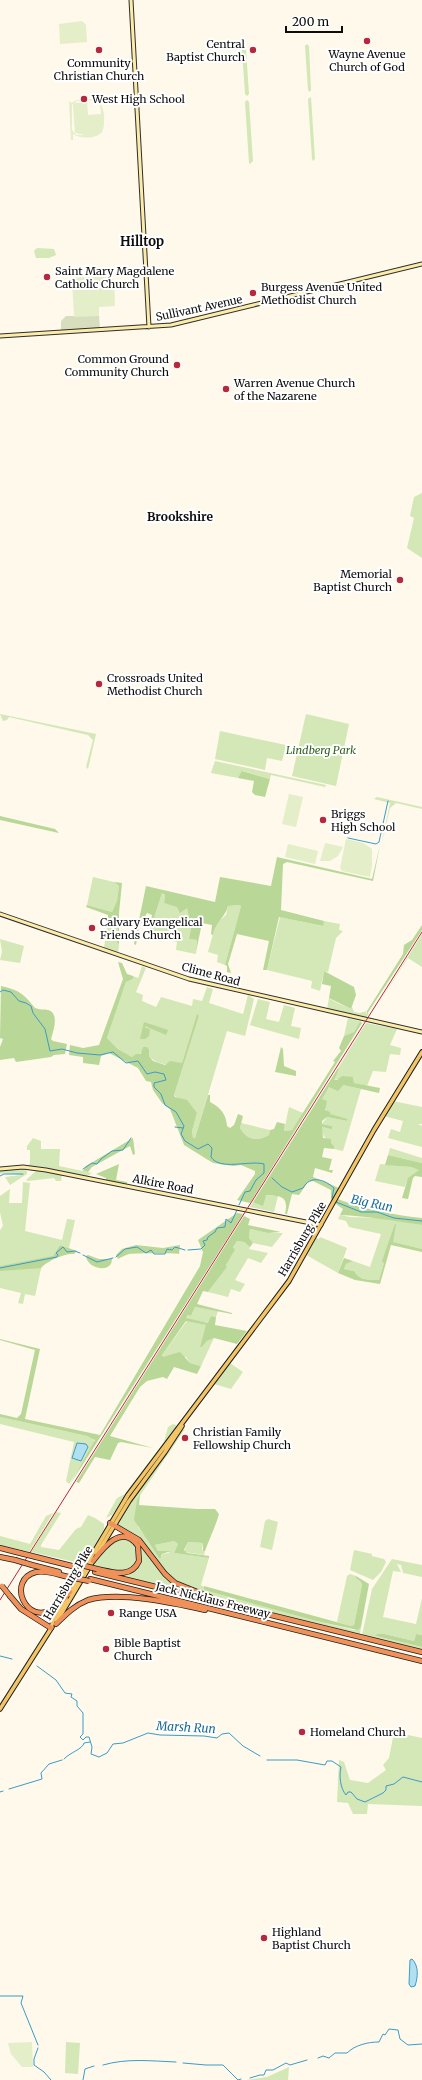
<svg xmlns="http://www.w3.org/2000/svg" width="422" height="2080" viewBox="0 0 422 2080" font-family="Merriweather,serif">
  <style>
    .green { fill: #d4e7b7 }
    .forest { fill: #b9d797 }
    .cemetery { fill: #d6debe }
    .pitch { fill: #e4eec8; fill-rule: evenodd }
    .water { fill: #b2e0f3; stroke: #3c9bc8 }
    .lines { fill: none; stroke-linecap: round; stroke-linejoin: round }
    .stream { stroke: #3c9bc8; stroke-width: 1 }
    .secondary-casing { stroke: #2e2e2e; stroke-width: 5 }
    .primary-casing { stroke: #1d1d1d; stroke-width: 5.5 }
    .highway-casing { stroke: #1d1d1d; stroke-width: 6 }
    .secondary { stroke: #fceca8; stroke-width: 3 }
    .primary { stroke: #f3c566; stroke-width: 3.5 }
    .highway { stroke: #ef9159; stroke-width: 4.5 }
    .rail { stroke: #b6293c; stroke-width: 1 }
    .highway-bridge-casing { stroke: #1d1d1d; stroke-width: 6; stroke-linecap: butt }
    .highway-bridge { stroke: #ef9159; stroke-width: 4.5 }
    .poi-dot { fill: #b6293c; stroke: #fff; stroke-width: 1.5 }
    .labels { text-anchor: middle; dominant-baseline: central; stroke-width: 4; stroke-linejoin: round; paint-order: stroke }
    .poi-label { font-size: 11px; fill: #0c0c0c; stroke: #fff; text-anchor: start }
    .street-label { font-size: 11px; fill: #0c0c0c; stroke: #fff }
    .park-label { font-size: 11px; font-style: italic; fill: #32601f; stroke: #fff }
    .neighbourhood-label { font-size: 12px; font-weight: bold; fill: #0c0c0c; stroke: #fff }
    .water-label { font-size: 12px; font-style: italic; fill: #1a6b98; stroke: #fff }
    .quarter-label { font-size: 13px; font-weight: bold; fill: #0c0c0c; stroke: #fff }
  </style>
  <rect width="100%" height="100%" fill="#fef9eb"/>
  <!-- green -->
  <path class="green" d="M 307,44 L 309,46 L 311,90 L 310,92 L 308,90 L 305,46 Z
    M 244,48 L 246,50 L 249,94 L 247,96 L 245,94 L 242,50 Z
    M 311,97 L 315,159 L 313,161 L 312,159 L 308,99 Z
    M 247,100 L 249,102 L 253,161 L 250,164 L 249,163 L 245,102 Z
    M 37,248 L 54,249 L 56,255 L 49,258 L 36,258 L 34,251 Z
    M 422,493 L 422,558 L 407,548 L 414,518 L 410,516 L 414,497 Z
    M 0,714 L 96,734 L 88,769 L 86,767 L 93,740 L 88,735 L 9,717 L 7,720 L 3,721 Z
    M 306,714 L 349,724 L 336,786 L 292,776 Z
    M 220,731 L 286,745 L 282,761 L 267,758 L 265,770 L 215,759 Z
    M 215,761 L 326,785 L 325,787 L 271,775 L 270,779 L 243,771 L 238,778 L 211,773 Z
    M 377,797 L 422,807 L 422,809 L 396,803 L 390,808 L 381,846 L 390,803 L 374,799 Z
    M 93,877 L 114,882 L 119,886 L 117,901 L 112,912 L 87,905 Z
    M 162,893 L 165,895 L 164,903 L 187,908 L 191,928 L 189,939 L 197,940 L 196,954 L 176,950 L 177,942 L 151,936 L 155,915 Z
    M 239,905 L 241,906 L 225,965 L 217,962 L 218,955 L 208,952 L 215,927 L 218,922 L 226,915 L 228,906 Z
    M 280,917 L 322,926 L 324,921 L 340,924 L 339,930 L 343,931 L 336,938 L 328,972 L 324,971 L 320,991 L 311,988 L 312,981 L 267,970 Z
    M 108,920 L 114,920 L 118,930 L 117,943 L 119,944 L 118,953 L 104,948 Z
    M 422,934 L 422,967 L 408,958 L 379,1003 Z
    M 0,939 L 24,946 L 20,963 L 0,960 L 2,952 Z
    M 142,966 L 146,968 L 136,992 L 143,995 L 142,1001 L 156,1007 L 161,997 L 192,1006 L 193,999 L 202,1001 L 207,987 L 213,989 L 209,1003 L 243,1014 L 248,995 L 254,999 L 245,1036 L 227,1031 L 195,1138 L 193,1138 L 192,1131 L 197,1113 L 174,1095 L 199,1016 L 197,1015 L 182,1063 C 169,1065 158,1066 149,1056 L 149,1050 L 132,1057 L 118,1049 L 107,1038 L 126,982 L 133,979 L 133,976 L 138,978 Z
    M 329,998 C 332,1001 348,1008 351,1009 L 352,1007 L 354,1012 L 360,1013 L 367,1011 L 366,1013 L 369,1014 L 366,1018 L 327,1009 Z
    M 258,999 L 270,1002 L 266,1019 L 279,1022 L 284,1005 L 295,1008 L 291,1026 L 301,1028 L 299,1039 L 250,1025 Z
    M 348,1018 L 363,1022 L 360,1023 L 354,1032 L 344,1036 Z
    M 366,1023 L 397,1029 L 390,1045 L 401,1048 L 400,1055 L 390,1054 L 386,1072 L 373,1071 L 367,1086 L 354,1083 L 353,1077 L 333,1080 L 339,1069 L 338,1068 Z
    M 343,1085 L 361,1089 L 343,1151 L 334,1149 L 334,1146 C 327,1140 322,1137 321,1127 L 332,1128 L 332,1126 L 322,1124 L 327,1117 L 347,1121 L 348,1119 C 332,1114 326,1118 322,1099 L 329,1087 Z
    M 393,1101 L 422,1107 L 422,1124 L 418,1124 L 422,1126 L 422,1147 L 388,1138 L 391,1129 L 400,1132 L 403,1121 L 384,1116 Z
    M 289,1107 L 303,1113 L 292,1130 L 284,1131 Z
    M 241,1123 L 270,1130 L 269,1135 C 257,1142 247,1140 240,1128 Z
    M 33,1138 L 41,1141 L 41,1149 L 60,1149 L 59,1166 L 92,1173 L 87,1176 L 42,1167 L 18,1165 L 29,1165 L 30,1163 L 30,1150 L 27,1150 L 27,1146 Z
    M 390,1148 L 422,1158 L 422,1163 L 388,1155 Z
    M 380,1164 L 411,1167 L 420,1170 C 412,1176 407,1177 405,1187 L 375,1181 Z
    M 23,1169 L 27,1171 L 27,1174 L 10,1185 L 5,1177 L 21,1175 L 5,1173 L 0,1174 L 0,1171 Z
    M 37,1170 L 62,1175 L 61,1181 L 56,1181 L 54,1178 L 28,1181 L 26,1180 Z
    M 23,1182 L 30,1183 L 25,1231 L 62,1240 L 67,1219 L 75,1220 L 69,1248 L 60,1245 L 53,1256 L 50,1258 L 0,1266 L 0,1230 L 3,1226 L 0,1212 L 0,1196 L 10,1189 L 9,1203 L 22,1203 Z
    M 266,1195 L 278,1196 L 274,1212 L 250,1207 L 253,1202 L 257,1202 L 261,1205 Z
    M 340,1215 L 350,1217 L 380,1218 L 422,1225 L 422,1249 L 392,1242 L 396,1224 L 379,1280 C 369,1280 360,1281 354,1271 L 344,1269 L 346,1264 L 353,1261 L 370,1267 L 381,1234 L 349,1227 L 346,1221 L 338,1219 Z
    M 250,1229 L 268,1233 L 283,1233 L 272,1247 L 253,1243 L 249,1238 Z
    M 320,1237 L 347,1248 L 338,1273 L 308,1256 L 307,1254 L 316,1238 L 319,1239 Z
    M 237,1241 L 244,1242 L 250,1247 L 249,1249 L 268,1253 L 261,1263 L 248,1258 L 235,1280 L 245,1284 L 240,1292 L 231,1289 L 228,1297 L 208,1292 L 227,1267 L 226,1265 L 235,1250 L 233,1247 Z
    M 43,1260 L 35,1296 L 25,1294 L 23,1304 L 18,1303 L 21,1293 L 0,1288 L 0,1267 Z
    M 195,1307 L 218,1311 L 216,1317 L 211,1316 L 209,1323 L 186,1319 L 188,1315 L 191,1316 Z
    M 187,1321 L 207,1325 L 200,1347 L 202,1347 L 207,1341 L 214,1338 L 201,1366 L 190,1363 L 186,1357 L 163,1357 L 162,1355 Z
    M 230,1363 L 243,1372 L 231,1389 L 214,1384 Z
    M 0,1417 L 87,1436 L 93,1438 L 95,1443 L 69,1484 L 66,1481 L 74,1442 L 0,1424 Z
    M 173,1424 L 176,1425 L 176,1428 L 112,1515 L 106,1518 L 117,1498 L 125,1494 L 164,1442 L 168,1427 Z
    M 185,1429 L 137,1500 L 138,1527 L 161,1557 L 163,1554 L 169,1553 L 169,1551 L 158,1551 L 155,1545 L 174,1541 L 178,1544 L 174,1553 L 209,1558 L 201,1585 L 211,1592 L 316,1621 L 354,1630 L 361,1627 L 360,1634 L 258,1609 L 198,1591 L 175,1581 L 164,1571 L 141,1538 L 118,1524 L 131,1502 L 182,1430 Z
    M 56,1512 L 61,1513 L 41,1545 L 41,1547 L 59,1550 L 76,1529 L 81,1527 L 88,1515 L 95,1518 L 104,1524 L 104,1529 L 84,1564 L 31,1552 Z
    M 53,1513 L 29,1552 L 0,1545 L 0,1536 L 30,1544 L 46,1516 Z
    M 268,1519 L 278,1522 L 272,1550 L 260,1547 L 265,1521 Z
    M 118,1539 C 139,1539 146,1561 129,1570 C 119,1575 102,1568 92,1566 L 102,1551 Z
    M 188,1542 L 203,1543 L 202,1550 L 205,1551 L 204,1555 L 184,1552 Z
    M 139,1544 L 140,1544 L 162,1573 L 192,1593 L 118,1575 L 126,1573 L 140,1561 L 141,1550 Z
    M 354,1550 L 372,1554 L 372,1556 L 384,1559 L 386,1562 L 381,1572 L 373,1580 L 350,1570 Z
    M 392,1559 L 422,1565 L 422,1577 L 403,1573 L 401,1565 L 397,1564 L 401,1572 L 393,1571 L 383,1617 L 416,1624 L 422,1598 L 422,1635 L 416,1634 L 414,1641 L 384,1634 L 376,1636 L 422,1647 L 422,1649 L 362,1635 L 372,1589 Z
    M 350,1574 L 356,1576 L 356,1578 L 361,1582 L 362,1585 L 354,1625 L 351,1626 L 337,1622 L 347,1576 Z
    M 394,1732 L 422,1738 L 422,1806 L 368,1804 L 367,1814 L 353,1814 L 348,1803 L 337,1802 L 339,1760 L 344,1762 L 350,1780 L 368,1783 L 386,1770 L 383,1765 L 389,1758 Z
    M 66,2042 L 80,2043 L 78,2074 L 65,2073 Z
    M 289,2067 L 288,2080 L 247,2080 L 267,2077 Z"/>
  <!-- forest -->
  <path class="forest" d="M 242,771 L 270,779 L 265,797 L 255,795 L 252,792 L 254,781 L 238,778 Z
    M 0,816 L 55,829 L 59,833 L 0,820 Z
    M 380,845 L 373,881 L 287,862 L 283,864 L 281,910 L 324,921 L 323,926 L 279,917 L 267,970 L 263,970 L 269,941 L 237,934 L 228,964 L 231,973 L 227,972 L 227,966 L 225,965 L 241,906 L 239,905 L 228,906 C 225,918 215,922 213,935 L 211,934 L 212,925 L 202,923 L 196,952 L 197,940 L 189,939 L 191,928 L 187,908 L 180,913 L 177,907 L 164,903 L 165,895 L 162,893 L 155,915 L 150,941 L 148,940 L 152,915 L 147,913 L 139,927 L 136,945 L 134,944 L 146,886 L 215,902 L 220,877 L 271,886 L 277,857 L 372,879 Z
    M 114,882 L 122,883 L 119,913 L 119,944 L 117,943 L 118,930 L 114,920 L 108,920 L 108,915 L 86,907 L 87,905 L 112,912 L 117,901 L 119,886 Z
    M 422,925 L 422,930 L 367,1014 L 367,1011 L 403,954 L 404,945 L 412,940 Z
    M 118,962 L 122,963 L 127,974 L 133,976 L 133,979 L 126,982 L 107,1038 L 118,1049 L 132,1057 L 136,1054 L 141,1054 L 143,1047 L 147,1047 L 149,1050 L 149,1056 L 153,1061 L 165,1065 L 170,1061 L 182,1063 L 197,1014 L 199,1016 L 174,1095 L 175,1097 L 187,1100 L 197,1113 L 192,1131 L 193,1138 L 195,1138 L 208,1095 L 210,1095 L 210,1102 C 221,1108 226,1114 227,1126 L 230,1128 L 234,1125 L 238,1114 L 243,1116 L 240,1128 C 247,1140 257,1142 269,1135 L 270,1130 L 274,1129 L 277,1122 L 285,1124 L 284,1131 L 292,1130 L 335,1062 L 333,1061 L 341,1051 L 339,1048 L 344,1036 L 354,1032 L 360,1022 L 362,1023 L 250,1203 L 237,1200 L 255,1174 L 255,1171 L 241,1165 L 233,1166 L 213,1163 L 184,1145 L 170,1109 L 162,1103 L 153,1090 L 151,1082 L 146,1081 L 138,1068 L 109,1053 L 101,1056 L 99,1065 L 83,1063 L 83,1057 L 69,1055 L 70,1045 L 83,1048 L 99,1045 L 123,979 Z
    M 324,971 L 354,987 L 356,995 L 351,1009 L 329,998 L 331,986 L 322,984 Z
    M 1,986 C 19,990 24,994 35,1008 C 40,1010 44,1009 48,1010 C 60,1013 53,1032 51,1039 L 53,1041 L 67,1044 L 65,1054 L 54,1055 L 51,1057 L 16,1062 L 14,1058 L 0,1060 L 0,1047 L 3,1039 L 0,1038 Z
    M 144,1022 L 168,1030 L 166,1035 L 145,1026 L 145,1028 L 150,1029 L 149,1036 L 145,1039 L 140,1039 Z
    M 281,1047 L 283,1049 L 284,1066 L 296,1071 L 296,1076 L 275,1072 Z
    M 338,1068 L 339,1069 L 334,1080 L 337,1080 L 342,1076 L 353,1077 L 354,1083 L 380,1088 L 379,1093 L 343,1085 L 338,1091 L 329,1087 L 322,1099 L 327,1101 L 325,1110 L 330,1112 L 330,1114 L 348,1119 L 347,1121 L 327,1117 L 322,1121 L 322,1124 L 332,1126 L 332,1129 L 322,1127 L 323,1138 L 331,1139 L 331,1143 L 334,1146 L 334,1149 L 324,1148 L 322,1157 L 332,1159 L 329,1170 L 333,1170 L 332,1173 L 315,1168 L 313,1177 L 339,1188 L 331,1202 L 331,1190 L 313,1181 L 308,1182 L 299,1195 L 292,1194 L 287,1214 L 285,1214 C 289,1196 281,1196 266,1195 L 263,1206 L 253,1202 Z
    M 133,1138 L 135,1154 L 133,1155 L 130,1146 L 92,1167 L 88,1172 L 83,1171 L 86,1166 Z
    M 388,1155 L 422,1163 L 422,1177 L 415,1176 L 413,1178 L 408,1199 L 402,1198 L 408,1178 L 419,1170 L 411,1167 L 385,1165 Z
    M 119,1164 L 116,1180 L 127,1182 L 127,1184 L 106,1180 L 106,1178 L 96,1174 Z
    M 338,1199 C 359,1208 399,1216 422,1218 L 422,1225 C 395,1221 367,1216 340,1215 L 343,1209 L 336,1204 Z
    M 237,1213 L 243,1214 L 69,1486 L 95,1440 L 87,1436 L 0,1417 L 0,1414 L 17,1418 L 21,1414 L 35,1350 L 0,1340 L 0,1339 L 40,1349 L 25,1419 L 100,1435 L 200,1266 L 203,1252 L 198,1240 Z
    M 244,1216 L 250,1219 L 248,1225 L 281,1232 L 268,1233 L 250,1229 L 249,1238 L 253,1243 L 250,1247 L 244,1242 L 237,1241 L 233,1247 L 235,1250 L 226,1265 L 227,1267 L 208,1292 L 203,1291 L 197,1304 L 232,1313 L 232,1314 L 195,1307 L 191,1316 L 188,1315 L 186,1318 L 208,1323 L 211,1316 L 216,1317 L 215,1325 L 247,1331 L 237,1344 L 214,1338 L 207,1341 L 202,1347 L 200,1347 L 206,1325 L 186,1321 L 162,1355 L 163,1357 L 180,1352 L 190,1363 L 201,1366 L 197,1374 L 174,1367 L 167,1379 L 163,1377 L 147,1381 L 140,1387 L 110,1436 L 153,1448 L 121,1442 L 118,1443 L 110,1460 L 95,1457 L 79,1483 L 76,1482 Z
    M 395,1224 L 396,1224 L 393,1242 L 422,1249 L 422,1252 L 391,1245 L 380,1284 L 355,1280 L 338,1273 L 344,1258 L 353,1261 L 346,1264 L 344,1269 L 354,1271 C 360,1281 369,1280 379,1280 L 384,1263 L 382,1261 Z
    M 60,1245 L 77,1251 L 74,1254 C 65,1253 47,1261 41,1268 L 0,1271 L 0,1266 L 53,1256 Z
    M 136,1245 L 163,1248 L 180,1245 L 179,1254 C 174,1253 136,1253 129,1254 C 125,1255 122,1257 118,1259 L 116,1255 L 122,1249 Z
    M 88,1255 L 99,1259 L 112,1259 C 112,1274 87,1269 86,1256 Z
    M 140,1494 L 139,1505 L 197,1509 L 215,1509 L 219,1514 C 215,1528 210,1537 205,1551 L 203,1551 L 203,1543 L 188,1542 L 184,1550 L 187,1553 L 209,1556 L 209,1558 L 174,1553 L 178,1544 L 174,1541 L 155,1545 L 158,1551 L 171,1551 L 162,1554 L 160,1559 L 134,1520 L 137,1500 Z
    M 356,1576 L 369,1584 L 361,1627 L 358,1630 L 316,1621 L 211,1592 L 204,1589 L 204,1586 L 351,1626 L 354,1625 L 362,1585 L 361,1582 L 356,1578 Z
    M 377,1634 L 384,1634 L 414,1641 L 416,1634 L 422,1635 L 422,1647 L 376,1636 Z"/>
  <!-- cemetery -->
  <path class="cemetery" d="M 66,316 L 99,316 L 100,328 L 61,330 L 61,321 Z"/>
  <!-- pitch -->
  <path class="pitch" d="M 82,21 L 86,25 L 87,42 L 60,44 L 59,24 Z
    M 95,99 C 105,102 106,123 102,132 C 96,139 80,139 73,134 L 73,140 L 71,140 L 69,101 L 71,103 L 77,100 ZM 94,100 L 100,104 L 101,114 L 88,115 L 87,102 L 75,103 L 73,105 L 75,133 L 85,135 L 76,135 L 72,130 L 72,105 L 77,101 Z
    M 107,276 L 114,280 L 115,306 L 99,307 L 99,316 L 74,317 L 72,278 Z
    M 289,794 L 303,797 L 296,827 L 282,824 Z
    M 346,839 L 363,843 L 372,849 L 372,865 L 370,877 L 342,871 L 340,868 Z
    M 325,843 L 343,847 L 338,856 L 330,861 L 320,861 Z
    M 288,844 L 318,851 L 315,864 L 285,857 Z
    M 32,2042 L 33,2067 L 22,2067 L 11,2054 L 8,2043 Z"/>
  <!-- water -->
  <path class="water" d="M 77,1443 L 86,1444 L 88,1447 L 81,1461 L 72,1458 Z
    M 412,1959 C 419,1966 418,1977 415,1986 L 411,1987 L 409,1984 L 410,1960 Z"/>
  <g class="lines">
    <!-- stream -->
    <path class="stream" d="M 348,838 L 376,844 L 379,842 L 388,801
      M 0,992 L 3,990 L 11,992 L 19,1001 L 26,1003 L 31,1006 L 33,1013 L 45,1029 L 50,1051 L 62,1049 L 77,1053 L 100,1055 L 113,1052 L 126,1063 L 138,1061 L 147,1074 L 155,1072 L 164,1074 L 166,1080 L 154,1083 L 154,1087 L 161,1094 L 165,1105 L 176,1112 L 184,1126 L 181,1134 L 185,1141 L 198,1149 L 208,1144 L 212,1148 L 211,1157 C 220,1171 249,1160 264,1164 L 264,1173 L 256,1180 L 250,1191 L 245,1192 L 239,1205
      M 175,1127 L 183,1128
      M 83,1169 L 92,1163 L 97,1164 L 101,1159 L 112,1151 L 123,1150 L 131,1138
      M 0,1176 L 4,1174 L 23,1174
      M 272,1178 L 282,1187 L 292,1192 L 303,1188 C 310,1175 324,1179 334,1188 L 332,1198 L 334,1200
      M 336,1202 L 361,1212 L 377,1212 L 394,1218 L 422,1221
      M 188,1250 L 201,1249 L 205,1245 L 203,1241 L 207,1240 L 208,1237 L 215,1232 L 217,1228 L 225,1227 L 226,1219 L 231,1223 L 237,1210
      M 83,1255 L 97,1262 L 113,1258
      M 116,1257 L 125,1249 L 137,1247 L 146,1253 L 151,1250 L 154,1254 L 165,1254 L 167,1249 L 172,1250 L 175,1247 L 185,1250
      M 0,1268 L 57,1257 L 58,1255 L 56,1253 L 63,1247 L 67,1252 L 75,1251 L 80,1253
      M 0,1656 L 12,1659
      M 37,1666 L 56,1680 L 65,1693 L 72,1694 L 71,1697 L 77,1701 L 77,1706 L 83,1713 L 83,1734 L 80,1737 L 83,1740 L 86,1737 L 89,1737 L 92,1747 L 91,1754 L 99,1757 L 107,1753 L 113,1744 L 123,1743 L 148,1733 L 160,1735 L 204,1736 L 217,1738 L 222,1734 L 229,1733 L 243,1746 L 260,1756
      M 64,1759 C 69,1753 83,1749 84,1743 L 90,1742
      M 267,1760 L 297,1760 L 325,1765 L 327,1761 L 332,1761 L 341,1767 C 339,1775 340,1788 346,1795 L 348,1792 L 351,1792 L 357,1799 L 365,1802 L 383,1793 L 386,1790 L 386,1786 L 394,1784 L 403,1777 L 422,1782
      M 9,1789 L 42,1779 L 41,1773 L 49,1764 L 62,1760
      M 0,1792 L 3,1791
      M 0,1996 L 23,1996 L 21,2003 L 38,2045
      M 38,2048 L 34,2059 L 34,2065 L 44,2072 L 51,2080
      M 318,2058 L 323,2056 L 329,2058 L 335,2053 L 347,2053 C 355,2045 368,2042 379,2042 L 383,2034 L 385,2035 L 389,2029 L 398,2030 L 400,2039 L 408,2045 L 422,2044
      M 183,2063 L 206,2065 L 223,2065 L 238,2080 L 241,2079
      M 103,2065 C 127,2058 151,2061 176,2062
      M 250,2078 L 260,2075 L 264,2075 L 266,2070 L 273,2070 L 286,2063 L 290,2065 L 307,2060
      M 83,2080 L 85,2069 L 94,2066"/>
    <!-- secondary casing -->
    <g class="secondary-casing">
      <path id="secondary" d="M 131,0 L 149,327
        M 0,336 L 171,325 L 422,264
        M 0,914 L 189,979 L 422,1032
        M 0,1169 L 23,1167 L 46,1170 L 321,1225"/>
    </g>
    <!-- primary casing -->
    <g class="primary-casing">
      <path id="primary" d="M 97,1554 L 129,1501 L 165,1452 L 182,1426
        M 69,1594 L 128,1495 L 289,1281 L 374,1130 L 422,1052
        M 57,1621 L 94,1559
        M 51,1628 L 53,1621 L 66,1599
        M 0,1709 L 52,1627"/>
    </g>
    <!-- highway casing -->
    <g class="highway-casing">
      <path id="highway" d="M 110,1523 L 139,1540 L 165,1574 L 175,1583 L 210,1597
        M 0,1548 L 20,1553
        M 0,1557 L 15,1560
        M 36,1557 L 76,1567
        M 93,1561 C 103,1548 122,1523 138,1546 L 139,1561 C 131,1579 112,1572 97,1569
        M 32,1565 L 59,1572
        M 95,1572 L 422,1652
        M 69,1577 C 59,1575 46,1570 36,1572 C 6,1580 26,1626 53,1609 C 60,1605 65,1597 70,1592
        M 90,1579 L 422,1661
        M 10,1596 L 21,1609 L 51,1628
        M 56,1624 C 66,1614 75,1605 88,1600 C 119,1591 174,1603 205,1610"/>
    </g>
    <!-- secondary -->
    <use href="#secondary" class="secondary"/>
    <!-- primary -->
    <use href="#primary" class="primary"/>
    <!-- highway -->
    <use href="#highway" class="highway"/>
    <!-- rail -->
    <path class="rail" d="M 0,1600 L 422,932"/>
    <!-- highway-bridge casing -->
    <g class="highway-bridge-casing">
      <path id="highway-bridge" d="M 20,1553 L 36,1557
        M 15,1560 L 32,1565
        M 77,1564 L 97,1569
        M 69,1577 L 89,1581
        M 2,1586 L 10,1596"/>
    </g>
    <!-- highway-bridge -->
    <use href="#highway-bridge" class="highway-bridge"/>
  </g>
  <!-- markers -->
  <g class="poi-dot">
    <circle cx="367" cy="41" r="4"/>
    <circle cx="99" cy="50" r="4"/>
    <circle cx="253" cy="50" r="4"/>
    <circle cx="84" cy="99" r="4"/>
    <circle cx="47" cy="277" r="4"/>
    <circle cx="253" cy="293" r="4"/>
    <circle cx="177" cy="365" r="4"/>
    <circle cx="226" cy="389" r="4"/>
    <circle cx="400" cy="580" r="4"/>
    <circle cx="99" cy="684" r="4"/>
    <circle cx="323" cy="820" r="4"/>
    <circle cx="92" cy="928" r="4"/>
    <circle cx="185" cy="1438" r="4"/>
    <circle cx="111" cy="1613" r="4"/>
    <circle cx="106" cy="1649" r="4"/>
    <circle cx="302" cy="1732" r="4"/>
    <circle cx="264" cy="1938" r="4"/>
  </g>
  <g class="labels">
    <!-- poi labels -->
    <g class="poi-label">
      <text x="245" y="44" text-anchor="end">Central<tspan x="245" dy="13">Baptist Church</tspan></text>
      <text x="367" y="54" text-anchor="middle">Wayne Avenue<tspan x="367" dy="13">Church of God</tspan></text>
      <text x="99" y="63" text-anchor="middle">Community<tspan x="99" dy="13">Christian Church</tspan></text>
      <text x="92" y="99">West High School</text>
      <text x="55" y="271">Saint Mary Magdalene<tspan x="55" dy="13">Catholic Church</tspan></text>
      <text x="261" y="287">Burgess Avenue United<tspan x="261" dy="13">Methodist Church</tspan></text>
      <text x="169" y="359" text-anchor="end">Common Ground<tspan x="169" dy="13">Community Church</tspan></text>
      <text x="234" y="383">Warren Avenue Church<tspan x="234" dy="13">of the Nazarene</tspan></text>
      <text x="392" y="574" text-anchor="end">Memorial<tspan x="392" dy="13">Baptist Church</tspan></text>
      <text x="107" y="678">Crossroads United<tspan x="107" dy="13">Methodist Church</tspan></text>
      <text x="331" y="814">Briggs<tspan x="331" dy="13">High School</tspan></text>
      <text x="100" y="922">Calvary Evangelical<tspan x="100" dy="13">Friends Church</tspan></text>
      <text x="193" y="1432">Christian Family<tspan x="193" dy="13">Fellowship Church</tspan></text>
      <text x="119" y="1613">Range USA</text>
      <text x="114" y="1643">Bible Baptist<tspan x="114" dy="13">Church</tspan></text>
      <text x="310" y="1732">Homeland Church</text>
      <text x="272" y="1932">Highland<tspan x="272" dy="13">Baptist Church</tspan></text>
    </g>
    <!-- street labels -->
    <g class="street-label">
      <text transform="translate(199 308) rotate(-12)">Sullivant Avenue</text>
      <text transform="translate(211 974) rotate(15)">Clime Road</text>
      <text transform="translate(163 1184) rotate(11)">Alkire Road</text>
      <text transform="translate(302 1239) rotate(-60)">Harrisburg Pike</text>
      <text transform="translate(68 1583) rotate(-59)">Harrisburg Pike</text>
      <text transform="translate(213 1600) rotate(14)">Jack Nicklaus Freeway</text>
    </g>
    <!-- park labels -->
    <g class="park-label">
      <text x="321" y="750">Lindberg Park</text>
    </g>
    <!-- neighbourhood labels -->
    <g class="neighbourhood-label">
      <text x="180" y="516">Brookshire</text>
    </g>
    <!-- water labels -->
    <g class="water-label">
      <text transform="translate(372 1203) rotate(12)">Big Run</text>
      <text transform="translate(186 1727) rotate(3)">Marsh Run</text>
    </g>
    <!-- quarter labels -->
    <g class="quarter-label">
      <text x="142" y="241">Hilltop</text>
    </g>
  </g>
  <!-- scale -->
  <path d="M286 26v6h56v-6" fill="none" stroke="#0c0c0c" stroke-width="2"/>
  <text x="292" y="26" font-size="12" fill="#0c0c0c" stroke="#ffffff" stroke-width="3" paint-order="stroke">200 m</text>
</svg>
